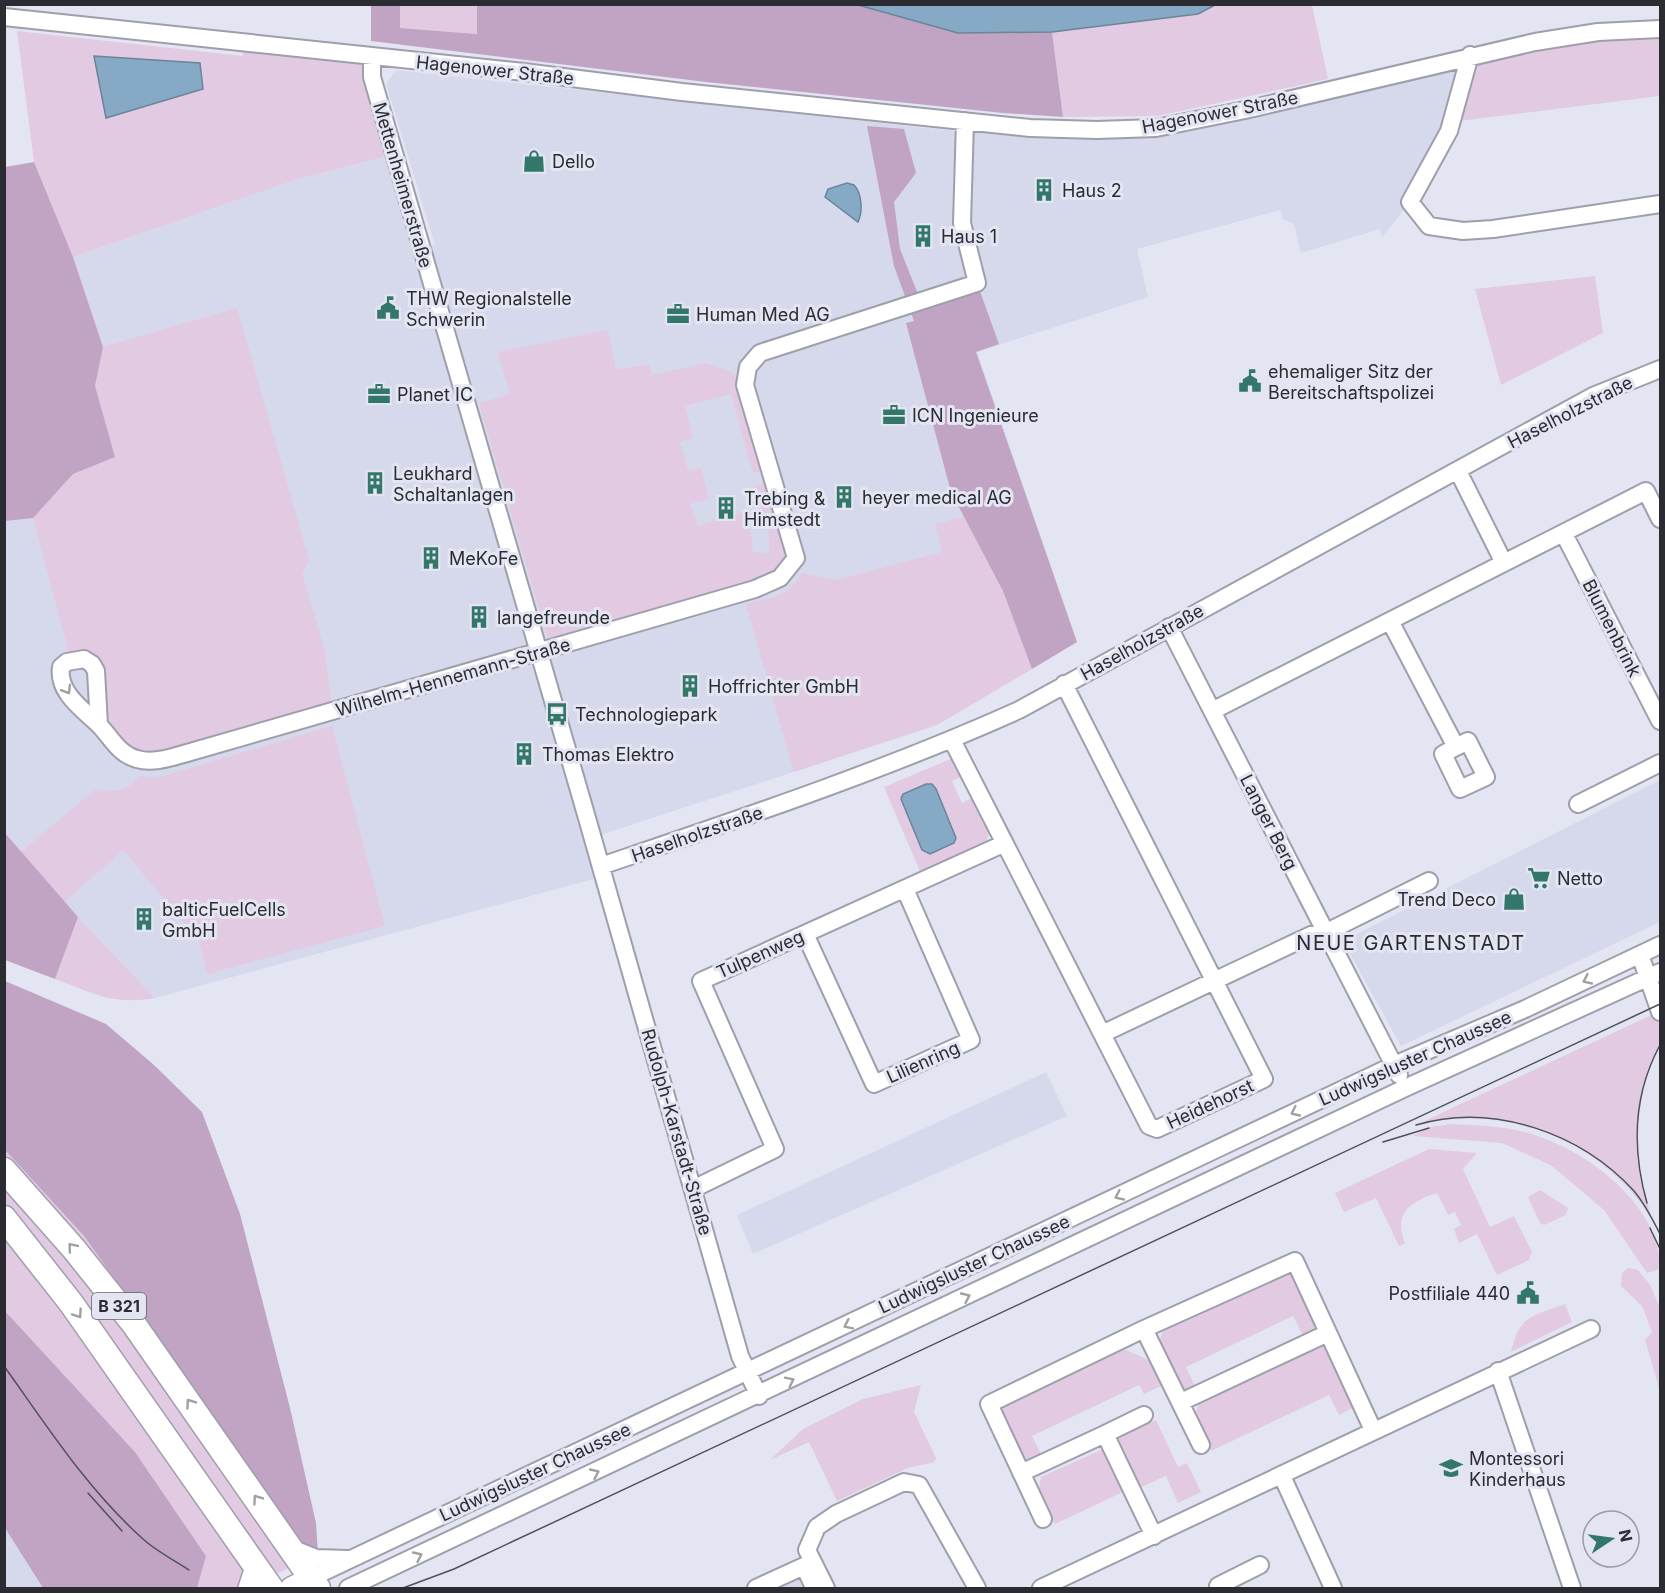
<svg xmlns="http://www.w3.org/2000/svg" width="1665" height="1593" viewBox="0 0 1665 1593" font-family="Inter,sans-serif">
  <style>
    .built { fill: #d6d8eb }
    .green { fill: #e2cae3 }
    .forest { fill: #c1a3c3 }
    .water { fill: #86aac5; stroke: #6b8499; stroke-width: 1.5 }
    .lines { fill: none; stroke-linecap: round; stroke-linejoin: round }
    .minor-casing { stroke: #9e9fab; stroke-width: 20 }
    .major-casing { stroke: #9e9fab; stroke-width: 24 }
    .highway-casing { stroke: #9e9fab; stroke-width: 27 }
    .minor { stroke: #fff; stroke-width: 16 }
    .major { stroke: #fff; stroke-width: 21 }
    .highway { stroke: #fff; stroke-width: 24 }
    .tram { stroke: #505158; stroke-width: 1.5 }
    .oneway { stroke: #a0a0a2 }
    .labels { text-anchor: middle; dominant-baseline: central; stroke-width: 6; stroke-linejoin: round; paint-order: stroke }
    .shield { fill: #e4e5f3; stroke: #62646b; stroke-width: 1.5 }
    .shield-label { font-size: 16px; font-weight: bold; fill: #2b2c31 }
    .street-label { font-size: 18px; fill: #2b2c31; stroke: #e4e5f3 }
    .poi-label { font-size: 18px; fill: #2b2c31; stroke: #e4e5f3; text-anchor: start }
    .neighbourhood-label { font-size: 20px; letter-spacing: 1.5px; fill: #2b2c31; stroke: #e4e5f3 }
  </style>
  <rect width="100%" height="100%" fill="#e4e5f3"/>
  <!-- built -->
  <path class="built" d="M 1468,64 L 1449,131 L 1410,202 L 1382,237 L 1380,229 L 1301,253 L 1294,224 L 1283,219 L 1280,210 L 1137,249 L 1148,297 L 977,352 L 1077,642 L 937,725 L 588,839 L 597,878 L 155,998 L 64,902 L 5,833 L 4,521 L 33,517 L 103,347 L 73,257 L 298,179 L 395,154 L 422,250 L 435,245 L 386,84 L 396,70 L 964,132 L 1101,139 L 1153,136 Z
    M 1660,780 L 1660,922 L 1401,1046 L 1343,941 Z
    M 1046,1072 L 1067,1116 L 753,1254 L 737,1215 Z
    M 4,1528 L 8,1533 L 43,1588 L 5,1588 Z
    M 804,1566 L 815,1588 L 756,1588 Z"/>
  <!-- green -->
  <path class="green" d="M 400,5 L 477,5 L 477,34 L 400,28 Z
    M 1215,5 L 1312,5 L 1328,79 L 1158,116 L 1063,117 L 1052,32 L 1198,14 Z
    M 17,31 L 243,56 L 241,43 L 372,56 L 395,154 L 298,179 L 73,257 L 34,162 Z
    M 1660,39 L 1660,96 L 1451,122 L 1468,64 L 1601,41 Z
    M 1595,276 L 1603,333 L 1501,385 L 1475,289 Z
    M 237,308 L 309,560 L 302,573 L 324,648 L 332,706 L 178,750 L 142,751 L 128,746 L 107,726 L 85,653 L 69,653 L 33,518 L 73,474 L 115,457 L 95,386 L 103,347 Z
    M 608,330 L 616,370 L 649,364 L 652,375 L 706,363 L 734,373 L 762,471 L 753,473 L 731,394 L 685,406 L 693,438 L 680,442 L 688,471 L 701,468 L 709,499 L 690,504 L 698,526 L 748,511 L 753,552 L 769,554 L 769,535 L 755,486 L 765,484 L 786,556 L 784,568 L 773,577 L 554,640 L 547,636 L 479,403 L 510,394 L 498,352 Z
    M 964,517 L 1003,591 L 1032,669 L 937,725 L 794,772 L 746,604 C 771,597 789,598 801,573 L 836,580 L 942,552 L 935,524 Z
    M 332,726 L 385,926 L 207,974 L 199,940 L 123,850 L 64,902 L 21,852 L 96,789 C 115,793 128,791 140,776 L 150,778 L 164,776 Z
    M 953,758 L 962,776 L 952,781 L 962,803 L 972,798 L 989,833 L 985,846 L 922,876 L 884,787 Z
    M 78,917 L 155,998 C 112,1005 95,994 55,979 Z
    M 1660,1011 L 1660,1045 L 1645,1080 L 1636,1131 L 1637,1159 L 1651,1217 C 1602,1142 1506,1100 1418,1124 Z
    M 1451,1124 C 1478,1125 1503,1126 1528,1133 C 1586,1149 1661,1205 1660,1269 L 1647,1273 L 1604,1210 L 1552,1166 L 1502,1143 L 1413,1136 L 1430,1127 Z
    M 1429,1149 L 1477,1153 L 1463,1169 L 1490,1227 L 1514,1216 L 1532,1252 L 1529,1260 L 1497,1275 L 1477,1234 L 1459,1243 L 1454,1229 L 1461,1225 L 1455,1212 L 1448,1215 L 1437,1193 C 1410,1202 1393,1213 1405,1243 L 1399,1246 L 1376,1198 L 1344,1212 L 1335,1193 Z
    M 5,1150 L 84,1236 L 264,1489 L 300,1544 L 318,1553 L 249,1588 L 197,1588 L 206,1556 L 135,1452 L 5,1311 Z
    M 1540,1190 L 1568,1208 L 1566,1215 L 1544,1225 L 1540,1223 L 1528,1197 Z
    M 1628,1268 L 1638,1270 L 1650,1285 L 1660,1308 L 1660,1391 L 1645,1340 L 1652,1332 L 1642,1306 L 1621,1286 L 1622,1273 Z
    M 1286,1272 L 1295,1277 L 1318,1328 L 1303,1336 L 1293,1316 L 1186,1367 L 1195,1386 L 1182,1393 L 1159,1342 L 1164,1328 Z
    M 1565,1304 L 1572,1322 L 1511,1352 C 1520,1313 1533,1317 1565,1304 Z
    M 1324,1343 L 1354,1407 L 1339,1415 L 1329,1395 L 1211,1451 L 1195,1416 L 1200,1399 Z
    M 1119,1347 L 1151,1361 L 1163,1385 L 1144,1394 L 1139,1385 L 1032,1436 L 1042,1456 L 1025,1464 L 1001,1416 L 1005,1403 Z
    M 921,1385 L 914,1412 L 936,1458 L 934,1462 L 908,1468 L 837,1501 L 809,1442 L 770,1460 L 803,1429 L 863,1399 Z
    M 1156,1420 L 1178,1467 L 1187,1463 L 1201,1492 L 1178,1503 L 1166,1476 L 1137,1489 L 1115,1439 Z
    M 1103,1449 L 1123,1492 L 1055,1524 L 1039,1489 L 1041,1477 Z"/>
  <!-- forest -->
  <path class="forest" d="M 371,5 L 400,5 L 400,28 L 477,34 L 477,5 L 858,5 L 958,33 L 1052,32 L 1063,117 L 1003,113 L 706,82 L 371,41 Z
    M 867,126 L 904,129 L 916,173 L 894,202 L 900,249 L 918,294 L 977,283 L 999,344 L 976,352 L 1077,642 L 1032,669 L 1003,591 L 951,492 L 906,323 L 914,321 L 894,266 Z
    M 34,162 L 73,257 L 103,347 L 95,386 L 115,457 L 73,474 L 33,518 L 5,521 L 5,167 Z
    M 5,833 L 78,917 L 55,979 L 5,960 Z
    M 5,981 L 106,1024 L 154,1065 L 202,1112 L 240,1214 L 290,1408 L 316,1523 L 318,1553 L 300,1544 L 264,1489 L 84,1236 L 5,1150 Z
    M 5,1311 L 135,1452 L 206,1556 L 197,1588 L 43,1588 L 5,1528 Z"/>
  <!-- water -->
  <path class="water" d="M 858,5 L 1215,5 L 1198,14 L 1052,32 L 958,33 Z
    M 94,56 L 200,63 L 203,89 L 106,118 Z
    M 847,183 L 854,185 C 862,193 863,212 858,222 L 825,197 L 828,189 Z
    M 926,784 L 932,784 L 936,789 L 956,838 L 954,843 L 930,854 L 922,850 L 901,799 L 903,794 Z"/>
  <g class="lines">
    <!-- minor casing -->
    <g class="minor-casing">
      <path id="minor" d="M 4,17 L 524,72 L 682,92 L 1030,128 L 1097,130 L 1156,128 L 1245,110 L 1535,42 L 1598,32 L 1660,29
        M 1470,55 L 1449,131 L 1410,202 L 1429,226 L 1463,231 L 1493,229 L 1660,204
        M 372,56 L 372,77 L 587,818 L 740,1356 L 759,1396
        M 1458,471 L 1504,563
        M 1564,534 L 1660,721
        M 1390,621 L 1456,747 L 1443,754 L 1460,789 L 1486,777 L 1468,741 L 1456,747
        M 1169,627 L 1399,1075
        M 1212,711 L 1646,491 L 1660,519
        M 99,725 L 96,671 L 92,664 L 84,659 L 67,662 L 61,667 C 57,693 84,710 100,726 C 112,739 119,754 137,759 C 153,764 172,757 187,753 L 755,589 L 780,578 L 796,558 L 745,385 L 748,367 L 760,353 L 977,283 L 962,223 L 965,121
        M 952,740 L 1149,1126 L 1157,1129 L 1264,1079 L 1064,684
        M 1578,804 L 1660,763
        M 601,866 C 742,818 883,771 1019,710 L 1593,396 L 1660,369
        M 805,934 L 874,1084 L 971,1040 L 905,889
        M 1640,955 L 1660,1012
        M 1102,1034 L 1311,935 L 1325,933 L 1429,881
        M 693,1189 L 775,1149 L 701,981 L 1003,844
        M 1144,1329 L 1201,1445
        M 1498,1371 L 1572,1588
        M 1181,1402 L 1328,1333
        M 1105,1434 L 1144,1415
        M 1021,1473 L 1105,1434 L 1154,1536
        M 1282,1476 L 1333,1588
        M 1043,1519 L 989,1404 L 1144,1329 L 1295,1261 L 1373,1430
        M 291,1548 L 316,1558 L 347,1559
        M 311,1578 L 1394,1065 L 1525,1009 L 1660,945
        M 1218,1586 L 1260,1565
        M 348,1588 L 1405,1088 L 1660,972
        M 756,1588 L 804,1566 L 812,1583
        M 826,1588 L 807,1550 L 817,1527 L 836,1514 L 904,1482 L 919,1485 L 977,1588
        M 1041,1588 L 1591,1329"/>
    </g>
    <!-- major casing -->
    <g class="major-casing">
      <path id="major" d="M 249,1588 L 256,1567
        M 291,1588 L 311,1578"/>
    </g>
    <!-- highway casing -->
    <g class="highway-casing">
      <path id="highway" d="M 4,1170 L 74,1249 L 133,1323 L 318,1588
        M 4,1218 L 71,1303 L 271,1588"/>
    </g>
    <!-- minor -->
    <use href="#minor" class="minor"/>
    <!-- major -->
    <use href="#major" class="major"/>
    <!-- highway -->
    <use href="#highway" class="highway"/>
    <!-- tram -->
    <path class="tram" d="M 1416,1125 C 1493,1102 1581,1133 1634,1191 C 1645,1204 1653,1220 1660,1234
      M 1383,1142 L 1429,1128
      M 1647,1203 C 1632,1150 1633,1095 1660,1045
      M 1650,1228 L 1660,1249
      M 4,1366 C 47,1426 87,1489 143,1539 C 156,1551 174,1560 189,1570
      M 88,1493 L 122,1531
      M 403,1588 L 454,1569 L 1660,1004"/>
  </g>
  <!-- one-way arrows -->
  <defs><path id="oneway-chevron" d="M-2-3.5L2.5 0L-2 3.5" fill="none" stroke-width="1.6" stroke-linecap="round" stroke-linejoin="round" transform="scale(1.5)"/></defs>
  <g class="oneway">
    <use href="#oneway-chevron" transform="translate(67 690) rotate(59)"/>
    <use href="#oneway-chevron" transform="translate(1587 980) rotate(155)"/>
    <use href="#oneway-chevron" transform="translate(1295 1112) rotate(155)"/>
    <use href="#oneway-chevron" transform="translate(1119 1196) rotate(155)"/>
    <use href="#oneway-chevron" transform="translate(72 1247) rotate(-130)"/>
    <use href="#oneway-chevron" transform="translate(966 1297) rotate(-25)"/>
    <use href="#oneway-chevron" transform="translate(78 1314) rotate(56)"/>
    <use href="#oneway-chevron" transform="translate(848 1325) rotate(154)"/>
    <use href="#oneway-chevron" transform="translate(790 1381) rotate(-26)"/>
    <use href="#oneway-chevron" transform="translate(190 1403) rotate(-125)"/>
    <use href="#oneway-chevron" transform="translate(595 1473) rotate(-25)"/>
    <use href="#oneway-chevron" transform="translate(257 1499) rotate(-125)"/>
    <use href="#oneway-chevron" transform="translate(418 1556) rotate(-25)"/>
  </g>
  <!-- icons -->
  <defs>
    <g id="shop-bare" transform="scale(1.8)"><path d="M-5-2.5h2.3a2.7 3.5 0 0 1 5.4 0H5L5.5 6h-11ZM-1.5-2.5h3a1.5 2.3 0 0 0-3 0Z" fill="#33776a" stroke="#e4e5f3" stroke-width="2.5" paint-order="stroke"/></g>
    <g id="building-bare" transform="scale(1.8)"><path d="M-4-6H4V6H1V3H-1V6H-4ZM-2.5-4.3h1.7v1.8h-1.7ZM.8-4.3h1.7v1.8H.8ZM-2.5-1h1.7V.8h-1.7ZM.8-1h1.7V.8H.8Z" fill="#33776a" stroke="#e4e5f3" stroke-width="2.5" paint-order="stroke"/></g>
    <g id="civic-bare" transform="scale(1.8)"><path d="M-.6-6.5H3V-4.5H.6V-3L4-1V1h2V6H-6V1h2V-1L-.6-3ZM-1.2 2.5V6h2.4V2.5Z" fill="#33776a" stroke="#e4e5f3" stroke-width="2.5" paint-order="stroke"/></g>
    <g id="office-bare" transform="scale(1.8)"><path d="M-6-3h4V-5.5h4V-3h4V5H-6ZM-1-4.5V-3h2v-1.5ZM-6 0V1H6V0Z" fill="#33776a" stroke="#e4e5f3" stroke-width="2.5" paint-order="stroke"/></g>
    <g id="bus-bare" transform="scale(1.8)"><path d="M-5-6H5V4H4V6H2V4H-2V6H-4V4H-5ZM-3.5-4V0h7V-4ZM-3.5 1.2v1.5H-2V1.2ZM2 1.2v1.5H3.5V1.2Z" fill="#33776a" stroke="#e4e5f3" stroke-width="2.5" paint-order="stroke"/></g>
    <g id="supermarket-bare" transform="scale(1.8)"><path d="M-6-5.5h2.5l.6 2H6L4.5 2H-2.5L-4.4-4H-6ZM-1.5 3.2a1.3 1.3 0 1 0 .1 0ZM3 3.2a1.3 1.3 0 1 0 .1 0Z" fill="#33776a" stroke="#e4e5f3" stroke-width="2.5" paint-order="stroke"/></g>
    <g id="school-bare" transform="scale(1.8)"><path d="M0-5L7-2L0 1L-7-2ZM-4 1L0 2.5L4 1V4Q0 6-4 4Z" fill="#33776a" stroke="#e4e5f3" stroke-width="2.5" paint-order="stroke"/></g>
  </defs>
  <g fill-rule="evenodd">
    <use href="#shop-bare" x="534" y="161"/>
    <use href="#building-bare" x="1044" y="190"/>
    <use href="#building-bare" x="923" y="236"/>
    <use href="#civic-bare" x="388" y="308"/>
    <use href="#office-bare" x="678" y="314"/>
    <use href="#civic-bare" x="1250" y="381"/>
    <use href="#office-bare" x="379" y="394"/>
    <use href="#office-bare" x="894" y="415"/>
    <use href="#building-bare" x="375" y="483"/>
    <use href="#building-bare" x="844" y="497"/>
    <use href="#building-bare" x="726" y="508"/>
    <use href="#building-bare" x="431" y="558"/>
    <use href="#building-bare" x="479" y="617"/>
    <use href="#building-bare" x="690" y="686"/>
    <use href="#bus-bare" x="557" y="714"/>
    <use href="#building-bare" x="524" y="754"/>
    <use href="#supermarket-bare" x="1539" y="878"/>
    <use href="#shop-bare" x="1514" y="899"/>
    <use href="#building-bare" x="144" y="919"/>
    <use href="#civic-bare" x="1528" y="1293"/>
    <use href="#school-bare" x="1451" y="1468"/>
  </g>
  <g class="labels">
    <!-- shield labels -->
    <rect class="shield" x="92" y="1293" width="54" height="26" rx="4.5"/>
    <g class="shield-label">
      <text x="119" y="1306">B 321</text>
    </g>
    <!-- street labels -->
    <g class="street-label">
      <text transform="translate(495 70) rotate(6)">Hagenower Straße</text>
      <text transform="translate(1220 112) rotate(-11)">Hagenower Straße</text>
      <text transform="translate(403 185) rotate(74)">Mettenheimerstraße</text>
      <text transform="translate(1570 412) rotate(-27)">Haselholzstraße</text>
      <text transform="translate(1612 628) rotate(63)">Blumenbrink</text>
      <text transform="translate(1142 642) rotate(-29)">Haselholzstraße</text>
      <text transform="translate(453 677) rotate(-16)">Wilhelm-Hennemann-Straße</text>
      <text transform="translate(1269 822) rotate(63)">Langer Berg</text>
      <text transform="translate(697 834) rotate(-19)">Haselholzstraße</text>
      <text transform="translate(760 954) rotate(-24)">Tulpenweg</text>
      <text transform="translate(1415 1058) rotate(-24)">Ludwigsluster Chaussee</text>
      <text transform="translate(923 1062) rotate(-24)">Lilienring</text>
      <text transform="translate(1210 1104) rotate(-25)">Heidehorst</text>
      <text transform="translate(677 1132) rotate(74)">Rudolph-Karstadt-Straße</text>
      <text transform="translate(974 1264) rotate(-25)">Ludwigsluster Chaussee</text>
      <text transform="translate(535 1472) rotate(-25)">Ludwigsluster Chaussee</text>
    </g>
    <!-- poi labels -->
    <g class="poi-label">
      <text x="552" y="161">Dello</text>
      <text x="1062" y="190">Haus 2</text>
      <text x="941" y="236">Haus 1</text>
      <text x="406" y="298">THW Regionalstelle<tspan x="406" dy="21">Schwerin</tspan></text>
      <text x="696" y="314">Human Med AG</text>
      <text x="1268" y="371">ehemaliger Sitz der<tspan x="1268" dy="21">Bereitschaftspolizei</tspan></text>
      <text x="397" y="394">Planet IC</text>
      <text x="912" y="415">ICN Ingenieure</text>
      <text x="393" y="473">Leukhard<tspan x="393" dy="21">Schaltanlagen</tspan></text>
      <text x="862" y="497">heyer medical AG</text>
      <text x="744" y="498">Trebing &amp;<tspan x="744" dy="21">Himstedt</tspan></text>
      <text x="449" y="558">MeKoFe</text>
      <text x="497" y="617">langefreunde</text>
      <text x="708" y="686">Hoffrichter GmbH</text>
      <text x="575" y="714">Technologiepark</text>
      <text x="542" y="754">Thomas Elektro</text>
      <text x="1557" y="878">Netto</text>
      <text x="1496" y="899" text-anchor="end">Trend Deco</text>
      <text x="162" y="909">balticFuelCells<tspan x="162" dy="21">GmbH</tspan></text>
      <text x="1510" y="1293" text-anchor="end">Postfiliale 440</text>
      <text x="1469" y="1458">Montessori<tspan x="1469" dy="21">Kinderhaus</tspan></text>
    </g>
    <!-- neighbourhood labels -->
    <g class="neighbourhood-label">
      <text x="1411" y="943">NEUE GARTENSTADT</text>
    </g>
  </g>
  <!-- border -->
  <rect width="1665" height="1593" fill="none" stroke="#2b2c31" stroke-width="12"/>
  <!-- north arrow -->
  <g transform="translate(1611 1539) rotate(77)"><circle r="28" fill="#e4e5f3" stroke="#9a9ba5" stroke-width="1.5"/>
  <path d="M0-4.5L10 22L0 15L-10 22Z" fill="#33776a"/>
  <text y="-9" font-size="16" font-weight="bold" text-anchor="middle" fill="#2b2c31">N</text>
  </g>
</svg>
